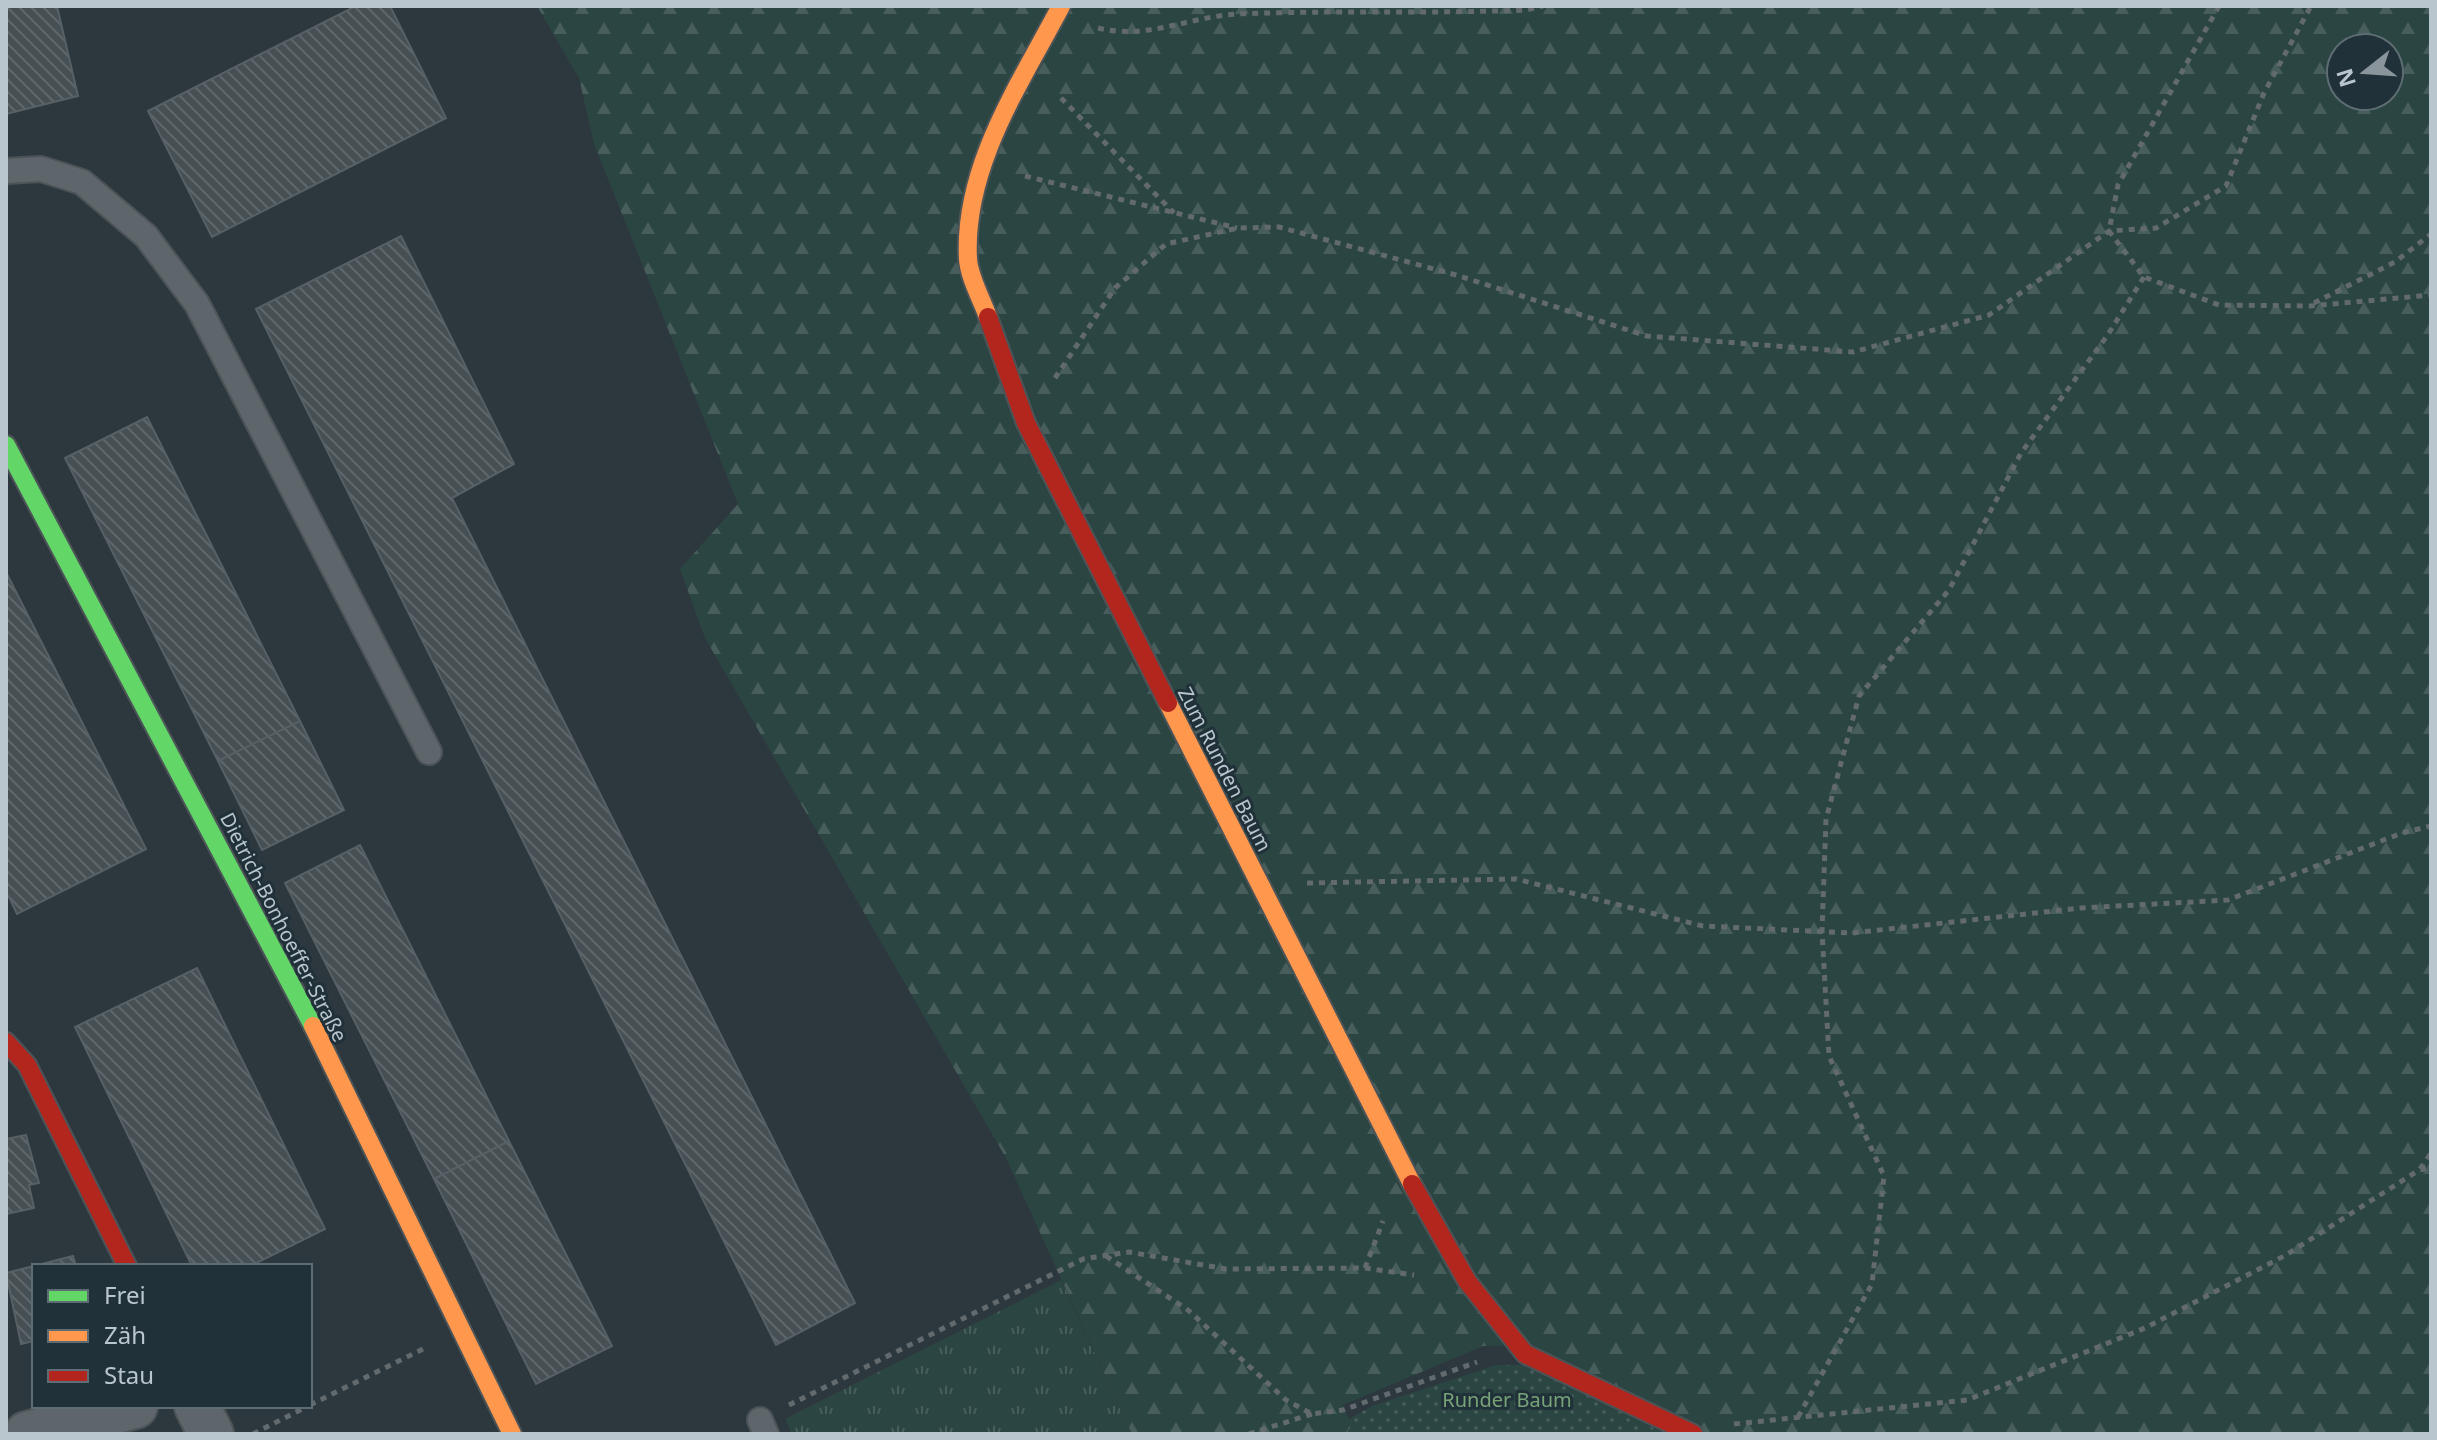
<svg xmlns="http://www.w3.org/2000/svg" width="2437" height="1440" viewBox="0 0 2437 1440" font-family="'Noto Sans',sans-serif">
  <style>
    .grass { fill: url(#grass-tufts) }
    .forest { fill: url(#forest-firs); fill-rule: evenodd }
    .park { fill: url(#park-dots) }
    .building { fill: url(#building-back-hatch); stroke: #566065; stroke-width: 2 }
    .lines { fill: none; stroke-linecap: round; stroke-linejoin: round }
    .lane-casing { stroke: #4c5458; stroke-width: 28 }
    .street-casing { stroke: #4c5458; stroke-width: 48 }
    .fast-casing { stroke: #4c5458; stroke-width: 22 }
    .slow-casing { stroke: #4c5458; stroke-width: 22 }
    .jam-casing { stroke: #4c5458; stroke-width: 22 }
    .path { stroke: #626a6e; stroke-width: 5; stroke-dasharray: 6 6; stroke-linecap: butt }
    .lane { stroke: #5f666b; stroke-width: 24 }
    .street { stroke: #5f666b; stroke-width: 44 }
    .fast { stroke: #63d668; stroke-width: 18 }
    .slow { stroke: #ff974d; stroke-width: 18 }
    .jam { stroke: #b3261e; stroke-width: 18 }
    .labels { text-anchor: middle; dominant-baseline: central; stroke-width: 6; stroke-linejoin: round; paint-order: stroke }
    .street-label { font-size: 20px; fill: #bac6cd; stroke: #203139 }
    .park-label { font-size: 20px; fill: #77a377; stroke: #203139 }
  </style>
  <defs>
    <pattern id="grass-tufts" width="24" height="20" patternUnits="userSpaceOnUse" patternTransform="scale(2)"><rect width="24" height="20" fill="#2a4542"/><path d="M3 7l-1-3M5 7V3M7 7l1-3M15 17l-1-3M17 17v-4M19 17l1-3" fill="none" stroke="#475e5c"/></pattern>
    <pattern id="forest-firs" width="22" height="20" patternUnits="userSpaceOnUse" patternTransform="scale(2)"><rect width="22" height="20" fill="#2a4542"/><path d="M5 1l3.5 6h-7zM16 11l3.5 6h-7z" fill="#475e5c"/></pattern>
    <pattern id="park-dots" width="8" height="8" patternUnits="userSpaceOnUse" patternTransform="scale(2)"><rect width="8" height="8" fill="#2a4542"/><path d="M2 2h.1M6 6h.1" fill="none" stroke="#475e5c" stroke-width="1.8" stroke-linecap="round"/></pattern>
    <pattern id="building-back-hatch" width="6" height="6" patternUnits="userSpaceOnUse" patternTransform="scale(2)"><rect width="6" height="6" fill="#464f53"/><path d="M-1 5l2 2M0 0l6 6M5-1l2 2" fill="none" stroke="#5f676b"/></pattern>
  </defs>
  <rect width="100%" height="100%" fill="#2d383e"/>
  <!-- grass -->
  <path class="grass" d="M 1061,1280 L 1132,1434 L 792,1434 L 785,1419 Z"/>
  <!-- forest -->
  <path class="forest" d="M 537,6 L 2431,6 L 2431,1434 L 1666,1434 L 1533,1345 L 1483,1346 L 1343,1405 L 1349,1419 L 1348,1434 L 1132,1434 L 1006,1158 L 705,638 L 680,569 L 738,504 L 594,144 L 579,78 ZM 2341,48 L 2389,48 L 2389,96 L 2341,96 Z"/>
  <!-- park -->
  <path class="park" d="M 1496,1365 L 1526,1365 L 1666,1434 L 1348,1434 L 1349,1419 L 1372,1406 Z"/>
  <!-- building -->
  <path class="building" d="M 6,6 L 57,6 L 78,96 L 6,114 Z
    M 356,6 L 390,6 L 446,118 L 212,237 L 148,111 Z
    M 401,236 L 514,464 L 452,498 L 855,1303 L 776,1345 L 256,309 Z
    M 147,417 L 300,721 L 218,761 L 65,458 Z
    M 6,572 L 146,849 L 17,914 L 6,891 Z
    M 300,721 L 344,810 L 262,850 L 218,761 Z
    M 360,845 L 509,1141 L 434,1179 L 285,883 Z
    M 197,968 L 325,1229 L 250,1266 L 192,1266 L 75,1027 Z
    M 26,1135 L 39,1183 L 29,1185 L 34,1208 L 6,1214 L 6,1139 Z
    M 509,1141 L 612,1346 L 536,1384 L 434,1179 Z
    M 73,1256 L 76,1266 L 34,1266 L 34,1341 L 21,1344 L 6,1273 Z"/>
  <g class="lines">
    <!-- lane casing -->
    <g class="lane-casing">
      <path id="lane" d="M 6,171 L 41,169 L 82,182 L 146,236 L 197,304 L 429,752
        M 760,1420 L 766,1434"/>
    </g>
    <!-- street casing -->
    <g class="street-casing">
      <path id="street" d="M 197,1406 L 211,1434
        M 27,1434 L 135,1406"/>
    </g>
    <!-- fast casing -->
    <g class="fast-casing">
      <path id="fast" d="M 6,445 L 313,1026"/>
    </g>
    <!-- slow casing -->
    <g class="slow-casing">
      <path id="slow" d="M 988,317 C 982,300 969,277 968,259 C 963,167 1020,84 1061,6
        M 1168,703 L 1412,1184
        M 313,1026 L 512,1434"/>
    </g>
    <!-- jam casing -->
    <g class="jam-casing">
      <path id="jam" d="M 988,317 L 1026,423 L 1168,703
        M 6,1042 L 27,1065 L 127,1266
        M 1412,1184 L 1467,1281 L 1525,1354 L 1693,1434"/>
    </g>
    <!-- path -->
    <path class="path" d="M 2219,6 L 2118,185 L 2109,231 L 2144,277 L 2219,305 L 2310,306 L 2431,295
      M 1098,28 C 1147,40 1188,17 1237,14 C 1333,10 1429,14 1526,10 L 1543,6
      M 1061,98 L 1174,213
      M 1025,176 L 1237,228
      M 2314,303 L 2395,262 L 2431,234
      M 1055,378 L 1115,288 L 1166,244 L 1238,228 L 1279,227 L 1456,275 L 1647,336 L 1853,352 L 1989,315 L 2109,231 L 2156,228 L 2226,186 L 2264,93 L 2311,6
      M 1307,883 L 1516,879 L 1703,926 L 1852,933 L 2081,908 L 2228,900 L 2402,833 L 2431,826
      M 2420,1169 L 2431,1153
      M 1106,1256 L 1188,1310 L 1286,1400 L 1312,1414 L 1343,1410 L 1477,1362
      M 1365,1268 L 1383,1221
      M 310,1405 L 427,1347
      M 789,1405 L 1083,1259 L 1129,1252 L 1226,1269 L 1365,1268 L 1414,1275
      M 1798,1417 L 1872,1284 L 1884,1176 L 1829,1056 L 1822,931 L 1826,819 L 1859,696 L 1949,590 L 2021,453 L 2107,336 L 2144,277
      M 1734,1424 L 1967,1400 L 2145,1328 L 2286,1255 L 2419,1170 L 2431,1168
      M 253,1434 L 308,1406
      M 1249,1434 L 1312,1414"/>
    <!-- lane -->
    <use href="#lane" class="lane"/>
    <!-- street -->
    <use href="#street" class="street"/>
    <!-- fast -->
    <use href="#fast" class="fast"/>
    <!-- slow -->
    <use href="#slow" class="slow"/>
    <!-- jam -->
    <use href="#jam" class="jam"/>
  </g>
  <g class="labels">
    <!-- street labels -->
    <g class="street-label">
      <text transform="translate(1225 769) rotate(63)">Zum Runden Baum</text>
      <text transform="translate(284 927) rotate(63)">Dietrich-Bonhoeffer-Straße</text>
    </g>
    <!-- park labels -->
    <g class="park-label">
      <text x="1507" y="1399">Runder Baum</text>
    </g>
  </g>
  <!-- border -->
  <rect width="2437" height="1440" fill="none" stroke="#bac6cd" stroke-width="16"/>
  <!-- legend -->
  <rect x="32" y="1264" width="280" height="144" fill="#203139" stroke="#5e6d74" stroke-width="2"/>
  <rect x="48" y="1290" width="40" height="12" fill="#63d668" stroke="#5e6d74" stroke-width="2"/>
  <text x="104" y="1304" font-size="24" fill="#bac6cd">Frei</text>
  <rect x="48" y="1330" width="40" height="12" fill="#ff974d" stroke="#5e6d74" stroke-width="2"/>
  <text x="104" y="1344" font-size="24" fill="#bac6cd">Zäh</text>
  <rect x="48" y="1370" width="40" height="12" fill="#b3261e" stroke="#5e6d74" stroke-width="2"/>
  <text x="104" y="1384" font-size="24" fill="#bac6cd">Stau</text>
  <!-- north arrow -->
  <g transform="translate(2365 72) rotate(253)"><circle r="38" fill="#203139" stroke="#5e6d74" stroke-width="2"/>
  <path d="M0-6L14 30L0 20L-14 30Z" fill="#89949b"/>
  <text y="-12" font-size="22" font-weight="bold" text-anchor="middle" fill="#bac6cd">N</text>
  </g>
</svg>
